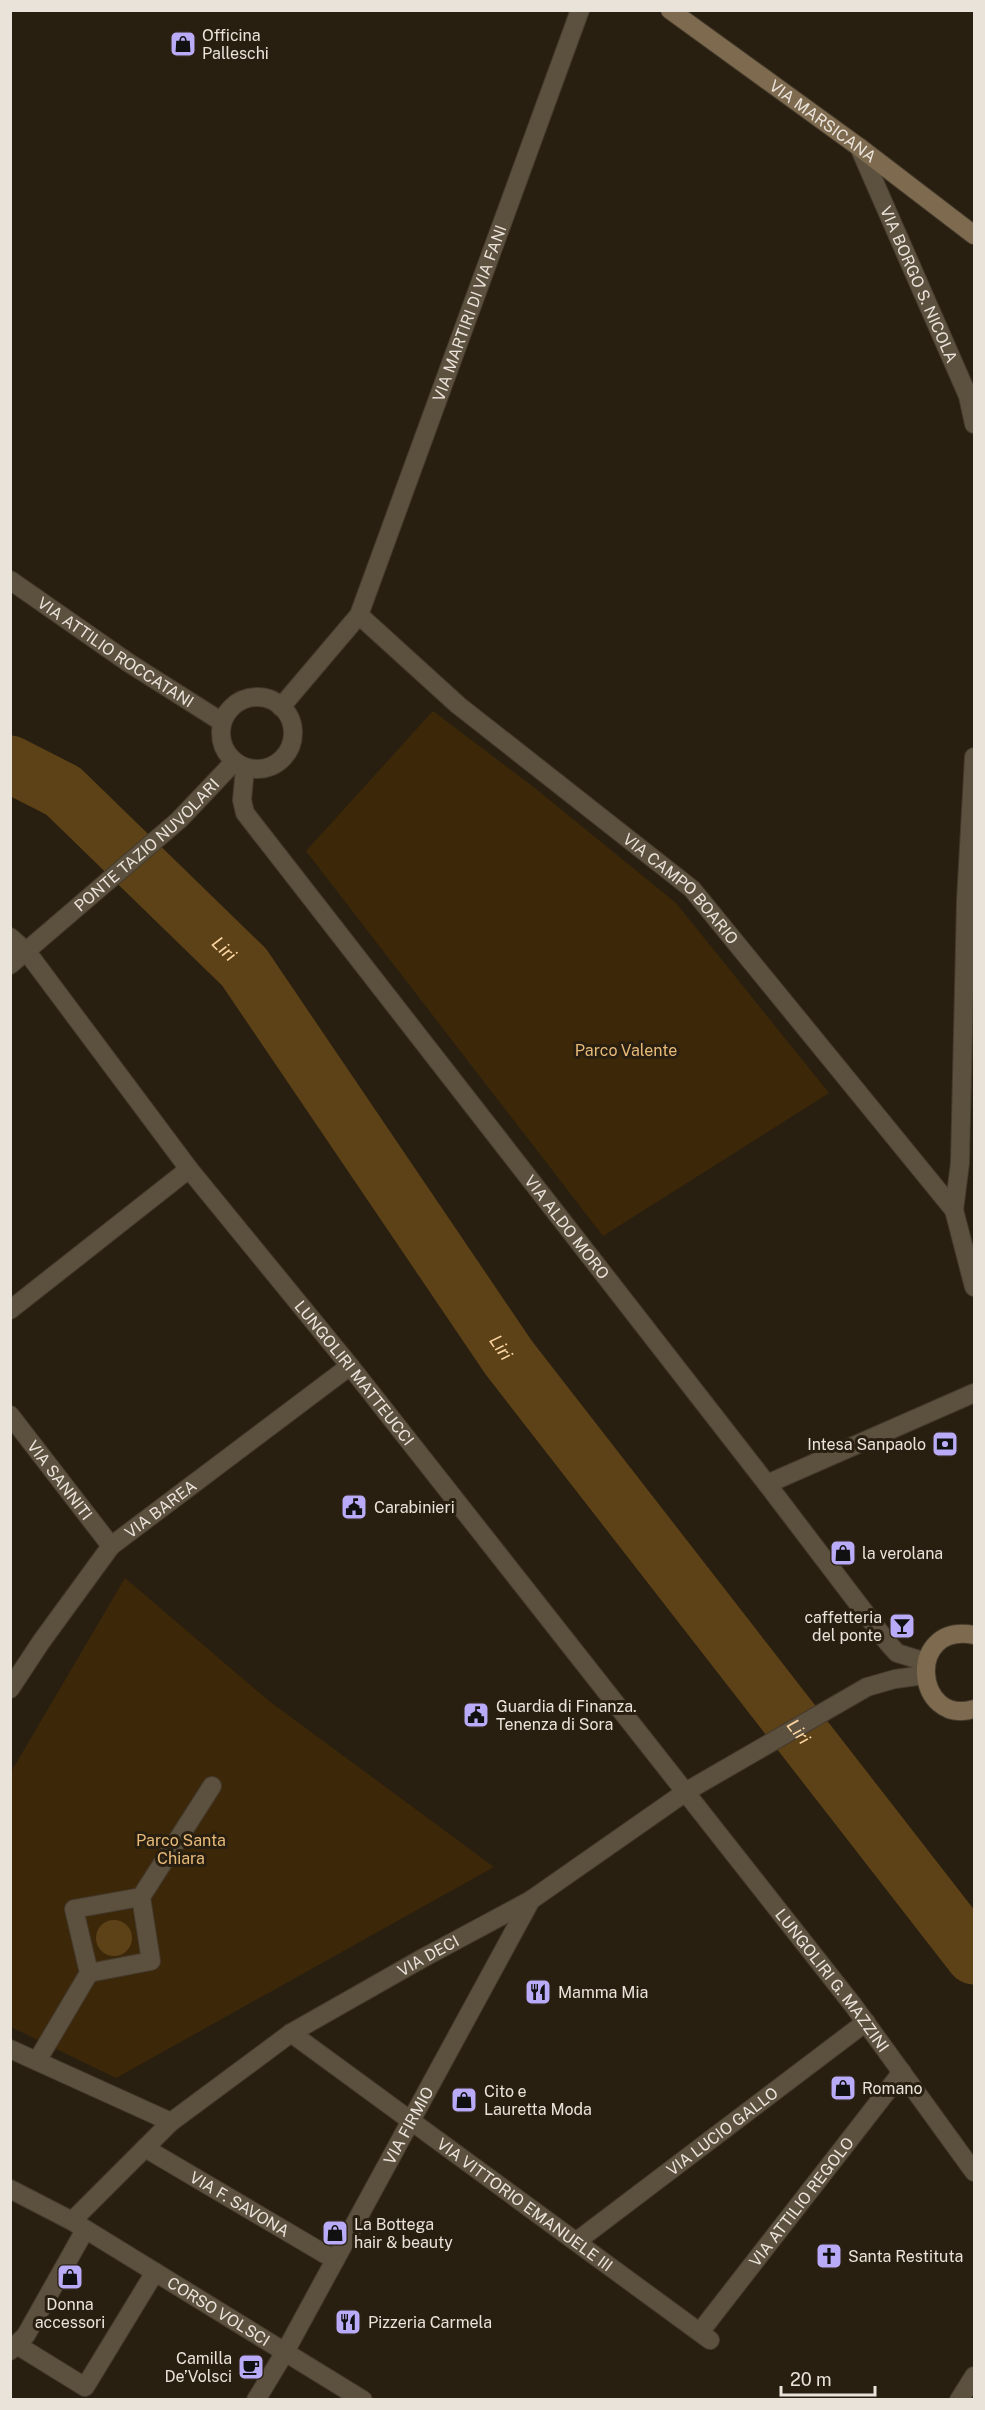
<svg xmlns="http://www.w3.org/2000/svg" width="985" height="2410" viewBox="0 0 985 2410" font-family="'Public Sans',sans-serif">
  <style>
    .green { fill: #3c2809 }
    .water { fill: #5d4218 }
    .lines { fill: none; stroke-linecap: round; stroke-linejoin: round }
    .river { stroke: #5d4218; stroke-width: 57 }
    .pedestrian-casing { stroke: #443a2c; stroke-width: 20 }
    .minor-casing { stroke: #443a2c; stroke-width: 20 }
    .secondary-casing { stroke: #443a2c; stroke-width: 20 }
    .pedestrian { stroke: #5c503f; stroke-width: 18 }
    .minor { stroke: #5c503f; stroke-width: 18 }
    .secondary { stroke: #7d6a4f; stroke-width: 18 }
    .labels { text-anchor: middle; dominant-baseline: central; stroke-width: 6; stroke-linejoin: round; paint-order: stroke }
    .poi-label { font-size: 16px; fill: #eae3da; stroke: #291f10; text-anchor: start }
    .street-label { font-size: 16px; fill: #eae3da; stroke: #291f10 }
    .park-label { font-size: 16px; fill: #e9bb7a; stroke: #291f10 }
    .water-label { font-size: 18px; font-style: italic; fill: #fbd5a1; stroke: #291f10 }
  </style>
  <rect width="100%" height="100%" fill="#291f10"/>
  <!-- green -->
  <path class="green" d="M 433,711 L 531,785 L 676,903 L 829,1093 L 603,1236 L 306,851 Z
    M 125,1578 L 269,1701 L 494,1867 L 116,2078 L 11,2027 L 11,1772 Z"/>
  <!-- water -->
  <path class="water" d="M96 1938a18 18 0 1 1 36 0a18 18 0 1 1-36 0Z"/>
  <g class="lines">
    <!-- river -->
    <path class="river" id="s1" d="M 10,764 L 63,791 L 244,967 L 509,1358 L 974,1956"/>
    <!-- pedestrian casing -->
    <g class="pedestrian-casing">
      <path id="pedestrian" d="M 89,1973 L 151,1961 L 141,1897 L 212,1786
        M 37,2061 L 89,1973 L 74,1909 L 141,1897"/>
    </g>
    <!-- minor casing -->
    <g class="minor-casing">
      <g id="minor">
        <path id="s2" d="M 859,147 L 968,396 L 974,424"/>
        <path id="s3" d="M 10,580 L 129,663 L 222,722"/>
        <path id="s4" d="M 359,615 L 458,705 L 692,889 L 954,1210"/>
        <circle cx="257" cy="733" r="36"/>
        <path id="s5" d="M 281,707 L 359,615 L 580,10"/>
        <path d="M 974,757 L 966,901 L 960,1163 L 954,1210 L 974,1287"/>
        <path id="s6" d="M 245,768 L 242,800 L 245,813 L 767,1484 L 888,1643 L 897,1653 L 926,1662"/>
        <path id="s7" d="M 10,937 L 27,952 L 189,1169 L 350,1366 L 853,2005 L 974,2172"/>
        <path id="s8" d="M 10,965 L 179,820 L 234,762"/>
        <path d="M 10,1310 L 189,1169"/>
        <path id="s9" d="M 10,1415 L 111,1546"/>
        <path d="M 767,1484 L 974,1393"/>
        <path id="s10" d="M 10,1689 L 41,1642 L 111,1546 L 350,1366"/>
        <path id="s11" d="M 291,2033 L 710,2340"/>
        <path d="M 10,2049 L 171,2122"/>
        <path id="s12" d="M 145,2148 L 335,2260"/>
        <path id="s13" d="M 10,2189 L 72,2221 L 363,2400"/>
        <path id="s14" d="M 72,2221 L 171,2122 L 291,2033 L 423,1958 L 531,1900 L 687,1791 L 867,1687 L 895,1679 L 925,1675"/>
        <path id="s15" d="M 577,2241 L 866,2022"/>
        <path id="s16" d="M 700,2332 L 902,2072"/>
        <path d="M 17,2345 L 85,2387 L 155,2272"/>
        <path d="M 10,2351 L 26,2335 L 85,2230"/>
        <path id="s17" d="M 256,2400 L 285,2352 L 531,1900"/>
        <path d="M 959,2400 L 974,2376"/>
      </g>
    </g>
    <!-- secondary casing -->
    <g class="secondary-casing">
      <g id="secondary">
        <path id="s18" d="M 670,10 L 859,147 L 974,235"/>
        <path d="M 974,1635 C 905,1622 915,1727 974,1709"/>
      </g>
    </g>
    <!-- pedestrian -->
    <use href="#pedestrian" class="pedestrian"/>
    <!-- minor -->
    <use href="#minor" class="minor"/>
    <!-- secondary -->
    <use href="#secondary" class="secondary"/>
  </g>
  <!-- icons -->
  <defs>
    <g id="shop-square" transform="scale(1.35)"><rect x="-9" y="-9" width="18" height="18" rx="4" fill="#b9abf7" stroke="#291f10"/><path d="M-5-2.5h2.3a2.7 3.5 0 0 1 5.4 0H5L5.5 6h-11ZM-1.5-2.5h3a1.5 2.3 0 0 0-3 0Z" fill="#111"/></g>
    <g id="bank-square" transform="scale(1.35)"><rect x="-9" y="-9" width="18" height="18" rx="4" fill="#b9abf7" stroke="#291f10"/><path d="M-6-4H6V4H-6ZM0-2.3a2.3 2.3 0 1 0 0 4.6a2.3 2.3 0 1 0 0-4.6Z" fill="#111"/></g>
    <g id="civic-square" transform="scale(1.35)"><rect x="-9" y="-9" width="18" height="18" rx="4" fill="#b9abf7" stroke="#291f10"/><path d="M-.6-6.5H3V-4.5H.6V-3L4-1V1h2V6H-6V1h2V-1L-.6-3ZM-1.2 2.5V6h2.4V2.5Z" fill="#111"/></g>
    <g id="bar-square" transform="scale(1.35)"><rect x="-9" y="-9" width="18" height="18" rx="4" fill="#b9abf7" stroke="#291f10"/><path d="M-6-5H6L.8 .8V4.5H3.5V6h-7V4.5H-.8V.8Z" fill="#111"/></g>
    <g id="restaurant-square" transform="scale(1.35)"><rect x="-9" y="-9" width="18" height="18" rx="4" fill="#b9abf7" stroke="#291f10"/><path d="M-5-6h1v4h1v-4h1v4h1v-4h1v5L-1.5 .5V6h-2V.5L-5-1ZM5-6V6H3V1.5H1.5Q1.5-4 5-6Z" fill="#111"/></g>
    <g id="church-square" transform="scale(1.35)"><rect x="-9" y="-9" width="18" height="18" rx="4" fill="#b9abf7" stroke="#291f10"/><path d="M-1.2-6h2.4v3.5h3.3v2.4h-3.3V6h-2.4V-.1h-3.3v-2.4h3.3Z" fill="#111"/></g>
    <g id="cafe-square" transform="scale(1.35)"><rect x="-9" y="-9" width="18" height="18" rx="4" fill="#b9abf7" stroke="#291f10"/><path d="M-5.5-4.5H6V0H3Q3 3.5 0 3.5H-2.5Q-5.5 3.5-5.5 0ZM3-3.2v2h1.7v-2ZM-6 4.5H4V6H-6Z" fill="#111"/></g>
  </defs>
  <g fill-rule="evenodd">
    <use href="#shop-square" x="183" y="44"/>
    <use href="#bank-square" x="945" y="1444"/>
    <use href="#civic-square" x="354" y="1507"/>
    <use href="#shop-square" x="843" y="1553"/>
    <use href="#bar-square" x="902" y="1626"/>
    <use href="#civic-square" x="476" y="1715"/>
    <use href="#restaurant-square" x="538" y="1992"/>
    <use href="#shop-square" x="843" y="2088"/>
    <use href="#shop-square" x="464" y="2100"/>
    <use href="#shop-square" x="335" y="2233"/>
    <use href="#church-square" x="829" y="2256"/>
    <use href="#shop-square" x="70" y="2277"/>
    <use href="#restaurant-square" x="348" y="2322"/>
    <use href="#cafe-square" x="251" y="2367"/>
  </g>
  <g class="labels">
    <!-- poi labels -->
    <g class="poi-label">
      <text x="202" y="35">Officina<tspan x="202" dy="18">Palleschi</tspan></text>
      <text x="926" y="1444" text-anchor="end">Intesa Sanpaolo</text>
      <text x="374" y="1507">Carabinieri</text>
      <text x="862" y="1553">la verolana</text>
      <text x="882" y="1617" text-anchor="end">caffetteria<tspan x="882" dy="18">del ponte</tspan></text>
      <text x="496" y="1706">Guardia di Finanza.<tspan x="496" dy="18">Tenenza di Sora</tspan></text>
      <text x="558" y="1992">Mamma Mia</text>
      <text x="862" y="2088">Romano</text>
      <text x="484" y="2091">Cito e<tspan x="484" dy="18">Lauretta Moda</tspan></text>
      <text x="354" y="2224">La Bottega<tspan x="354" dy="18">hair &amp; beauty</tspan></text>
      <text x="848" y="2256">Santa Restituta</text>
      <text x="70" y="2304" text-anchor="middle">Donna<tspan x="70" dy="18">accessori</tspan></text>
      <text x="368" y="2322">Pizzeria Carmela</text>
      <text x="232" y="2358" text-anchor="end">Camilla<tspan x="232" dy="18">De’Volsci</tspan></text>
    </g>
    <!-- street labels -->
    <g class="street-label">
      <text stroke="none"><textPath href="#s18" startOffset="189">VIA MARSICANA</textPath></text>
      <text stroke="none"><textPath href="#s2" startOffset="150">VIA BORGO S. NICOLA</textPath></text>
      <text stroke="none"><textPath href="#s5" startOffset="442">VIA MARTIRI DI VIA FANI</textPath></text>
      <text stroke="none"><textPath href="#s3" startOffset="128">VIA ATTILIO ROCCATANI</textPath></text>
      <text stroke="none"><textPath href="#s8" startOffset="182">PONTE TAZIO NUVOLARI</textPath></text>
      <text stroke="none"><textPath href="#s4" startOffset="423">VIA CAMPO BOARIO</textPath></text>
      <text stroke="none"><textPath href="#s6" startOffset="570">VIA ALDO MORO</textPath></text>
      <text stroke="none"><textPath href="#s7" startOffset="556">LUNGOLIRI MATTEUCCI</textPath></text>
      <text stroke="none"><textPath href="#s9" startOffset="82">VIA SANNITI</textPath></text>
      <text stroke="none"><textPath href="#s10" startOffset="237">VIA BAREA</textPath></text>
      <text stroke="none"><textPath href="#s14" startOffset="447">VIA DECI</textPath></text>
      <text stroke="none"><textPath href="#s7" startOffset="1329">LUNGOLIRI G. MAZZINI</textPath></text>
      <text stroke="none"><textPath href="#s17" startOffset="314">VIA FIRMIO</textPath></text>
      <text stroke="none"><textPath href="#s15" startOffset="182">VIA LUCIO GALLO</textPath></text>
      <text stroke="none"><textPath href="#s16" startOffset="165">VIA ATTILIO REGOLO</textPath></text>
      <text stroke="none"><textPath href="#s12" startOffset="110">VIA F. SAVONA</textPath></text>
      <text stroke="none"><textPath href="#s11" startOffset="290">VIA VITTORIO EMANUELE III</textPath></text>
      <text stroke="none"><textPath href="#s13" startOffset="242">CORSO VOLSCI</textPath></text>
    </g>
    <!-- park labels -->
    <g class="park-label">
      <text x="626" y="1050">Parco Valente</text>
      <text x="181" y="1840">Parco Santa<tspan x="181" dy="18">Chiara</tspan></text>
    </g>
    <!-- water labels -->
    <g class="water-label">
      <text stroke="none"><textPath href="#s1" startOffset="285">Liri</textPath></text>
      <text stroke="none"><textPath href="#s1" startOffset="771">Liri</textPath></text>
      <text stroke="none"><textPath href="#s1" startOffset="1257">Liri</textPath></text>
    </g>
  </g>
  <!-- border -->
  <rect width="985" height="2410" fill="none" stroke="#eae3da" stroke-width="24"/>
  <!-- scale -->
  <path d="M781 2386v9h94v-9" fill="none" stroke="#eae3da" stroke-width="3"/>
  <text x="790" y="2386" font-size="18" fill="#eae3da" stroke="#291f10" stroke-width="4.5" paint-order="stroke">20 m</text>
</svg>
